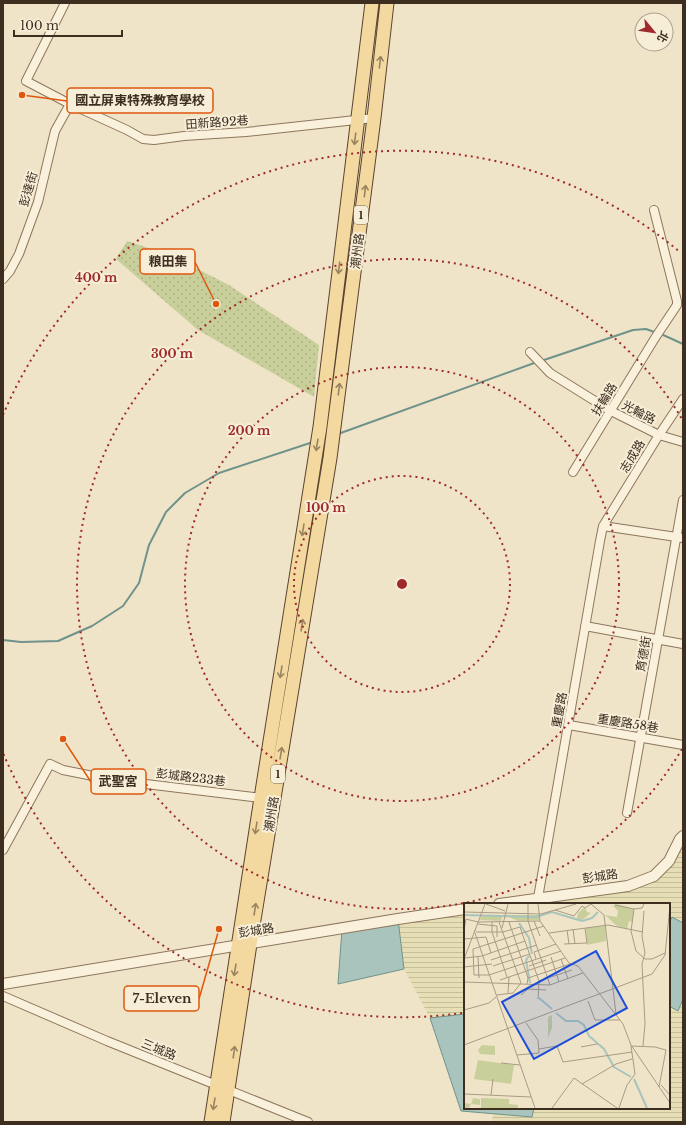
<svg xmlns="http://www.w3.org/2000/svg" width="686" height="1125" viewBox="0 0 686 1125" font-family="'Libre Baskerville','Noto Sans TC',serif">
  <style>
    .farmland { fill: url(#farmland-rules) }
    .grass { fill: url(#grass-dots) }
    .water { fill: #a9c4bc; stroke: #6f938a }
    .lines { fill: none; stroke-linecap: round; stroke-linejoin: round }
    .stream { stroke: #6f938a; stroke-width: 2 }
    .minor-casing { stroke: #8d765c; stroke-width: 10 }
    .tertiary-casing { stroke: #8d765c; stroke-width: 12 }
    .primary-casing { stroke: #5b4430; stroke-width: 15 }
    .minor { stroke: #faf1dc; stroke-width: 8 }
    .tertiary { stroke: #faf1dc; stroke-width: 10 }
    .primary { stroke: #f3d9a0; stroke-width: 13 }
    .oneway { stroke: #988460 }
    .ring { fill: none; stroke: #9e2a2b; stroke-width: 2; stroke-dasharray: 2 4 }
    .labels { text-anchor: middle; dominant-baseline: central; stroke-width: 4; stroke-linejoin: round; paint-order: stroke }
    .shield { fill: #f7eed8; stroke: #756857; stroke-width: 1 }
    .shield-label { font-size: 11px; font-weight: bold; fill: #3d2e20 }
    .street-label { font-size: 12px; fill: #3d2e20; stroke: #f7eed8 }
    .inset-river { fill: none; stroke: #a9c4bc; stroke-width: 2 }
    .inset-road { fill: none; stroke: #a89b85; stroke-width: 1 }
    .view { fill: #1d4ed8; fill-opacity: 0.15; stroke: #1d4ed8; stroke-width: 2 }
    .inset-edge { fill: none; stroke: #3d2e20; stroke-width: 2 }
    .centre { fill: #9e2a2b; stroke: #f7eed8; stroke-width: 2 }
    .ring-label { font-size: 12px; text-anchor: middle; font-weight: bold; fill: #9e2a2b; stroke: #f7eed8; stroke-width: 4; stroke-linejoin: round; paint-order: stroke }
    .leader { fill: none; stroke: #df570d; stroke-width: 1.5 }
    .callout-dot { fill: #df570d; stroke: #f7eed8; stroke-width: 1.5 }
    .callout { fill: #f7eed8; stroke: #df570d; stroke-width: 1.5 }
    .callout-label { font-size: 13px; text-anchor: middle; font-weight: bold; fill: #3d2e20 }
  </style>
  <defs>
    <pattern id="farmland-rules" width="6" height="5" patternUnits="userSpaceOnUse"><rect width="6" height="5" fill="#e6deb5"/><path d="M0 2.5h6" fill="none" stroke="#c6bf9b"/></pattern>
    <pattern id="grass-dots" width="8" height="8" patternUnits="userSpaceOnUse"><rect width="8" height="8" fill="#c9cf9b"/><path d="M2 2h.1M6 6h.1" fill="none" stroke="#aeb285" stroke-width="1.8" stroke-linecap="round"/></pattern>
  </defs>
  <rect width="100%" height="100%" fill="#f0e4c8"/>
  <!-- farmland -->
  <path class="farmland" d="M 677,844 L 683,848 L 683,1122 L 492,1122 L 493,1113 L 532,1117 L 534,1108 L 669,1108 L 669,904 L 502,904 L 628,886 L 654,876 Z
    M 465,909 L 465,1014 L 430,1018 L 404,969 L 398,919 Z"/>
  <!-- grass -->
  <path class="grass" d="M 127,241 L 170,255 L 229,285 L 319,345 L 314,397 L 198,330 L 116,259 Z"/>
  <!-- water -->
  <path class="water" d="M 672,917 L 683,923 L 683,999 L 678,1011 L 669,1006 L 669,923 Z
    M 398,919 L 404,969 L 338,984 L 342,929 Z
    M 465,1014 L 465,1108 L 534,1108 L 532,1117 L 461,1111 L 430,1018 Z"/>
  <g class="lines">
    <!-- stream -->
    <path class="stream" d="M 661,334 L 683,344
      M 541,361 L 633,330 L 646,329 L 657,333
      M 338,434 L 537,362
      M 3,640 L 21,642 L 58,641 L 92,626 L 123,606 L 139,583 L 149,545 L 166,512 L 185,493 L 219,473 L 313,442"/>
    <!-- minor casing -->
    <g class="minor-casing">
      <path id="minor" d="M 65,3 L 26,81 L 70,104 L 127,130 L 143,139 L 154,140 L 184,136 L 246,132 L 374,118
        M 3,279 L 10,271 L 19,254 L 38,202 L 55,131 L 70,104
        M 530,352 L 550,373 L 611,411 L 659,435 L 683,442
        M 573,472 L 655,338 L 677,305 L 677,301 L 654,210
        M 603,526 L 683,538
        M 585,626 L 683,644
        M 569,725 L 683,745
        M 627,813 L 683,500
        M 3,850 L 50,764 L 63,770 L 113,780 L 261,798
        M 538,898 L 600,541 L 603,526 L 659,435 L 683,399
        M 3,996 L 107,1041 L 308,1122"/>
    </g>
    <!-- tertiary casing -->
    <g class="tertiary-casing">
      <path id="tertiary" d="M 499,904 L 628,886 L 654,876 L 669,861 L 680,839 L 683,836
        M 3,984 L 398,919 L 465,909"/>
    </g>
    <!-- primary casing -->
    <g class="primary-casing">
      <path id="primary" d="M 211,1122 L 261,798 L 320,427 L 372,3
        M 223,1122 L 250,944 L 330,458 L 374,118 L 387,3"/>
    </g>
    <!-- minor -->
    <use href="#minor" class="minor"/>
    <!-- tertiary -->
    <use href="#tertiary" class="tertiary"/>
    <!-- primary -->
    <use href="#primary" class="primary"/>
  </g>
  <!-- one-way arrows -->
  <defs><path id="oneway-shaft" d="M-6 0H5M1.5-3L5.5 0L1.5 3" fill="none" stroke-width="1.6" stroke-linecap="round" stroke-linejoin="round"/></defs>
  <g class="oneway">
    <use href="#oneway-shaft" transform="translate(380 62) rotate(-84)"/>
    <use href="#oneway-shaft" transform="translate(355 139) rotate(97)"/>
    <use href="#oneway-shaft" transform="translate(365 191) rotate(-83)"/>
    <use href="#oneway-shaft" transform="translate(339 268) rotate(97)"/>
    <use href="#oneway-shaft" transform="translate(339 389) rotate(-83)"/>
    <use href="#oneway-shaft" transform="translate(317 445) rotate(99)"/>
    <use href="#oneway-shaft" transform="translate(303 530) rotate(99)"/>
    <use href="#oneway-shaft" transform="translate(302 625) rotate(-81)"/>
    <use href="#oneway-shaft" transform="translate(281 672) rotate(99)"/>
    <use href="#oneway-shaft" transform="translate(281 753) rotate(-81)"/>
    <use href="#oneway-shaft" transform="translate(256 828) rotate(99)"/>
    <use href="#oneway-shaft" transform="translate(255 909) rotate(-81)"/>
    <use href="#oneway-shaft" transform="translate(235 970) rotate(99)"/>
    <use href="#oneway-shaft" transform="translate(234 1052) rotate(-82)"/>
    <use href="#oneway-shaft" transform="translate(214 1104) rotate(99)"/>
  </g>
  <!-- distance rings -->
  <g class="ring">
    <circle cx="402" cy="584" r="108"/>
    <circle cx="402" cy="584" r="217"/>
    <path d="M682 749A325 325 0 1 1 682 419"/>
    <path d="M462 1013A433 433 0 0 1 3 753M3 415A433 433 0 0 1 680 252"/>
  </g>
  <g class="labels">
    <!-- shield labels -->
    <g class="shield">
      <rect x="354" y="206" width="14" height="18" rx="3"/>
      <rect x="271" y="765" width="14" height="18" rx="3"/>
    </g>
    <g class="shield-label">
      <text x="361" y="215">1</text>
      <text x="278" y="774">1</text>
    </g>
    <!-- street labels -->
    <g class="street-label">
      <text transform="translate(217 122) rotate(-4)">田新路92巷</text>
      <text transform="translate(28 189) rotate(-74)">彭達街</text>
      <text transform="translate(357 251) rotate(-83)">潮州路</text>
      <text transform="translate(604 399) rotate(-58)">扶輪路</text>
      <text transform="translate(639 412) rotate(27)">光輪路</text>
      <text transform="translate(632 456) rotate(-59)">志成路</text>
      <text transform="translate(643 654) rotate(-80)">育德街</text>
      <text transform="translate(559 710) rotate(-80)">重慶路</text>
      <text transform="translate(628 723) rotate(9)">重慶路58巷</text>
      <text transform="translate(191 777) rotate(7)">彭城路233巷</text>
      <text transform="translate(271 814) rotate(-81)">潮州路</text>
      <text transform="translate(600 876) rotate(-8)">彭城路</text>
      <text transform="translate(256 930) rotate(-9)">彭城路</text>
      <text transform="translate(159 1049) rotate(22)">三城路</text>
    </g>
  </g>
  <!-- overview -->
  <g transform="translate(464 903)">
    <rect width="206" height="206" fill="#f0e4c8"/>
    <path d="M 152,1 L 170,6 L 168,19 L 165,18 L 163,26 L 153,23 L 141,12 L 153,14 L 154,8 L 149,3 ZM 121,4 L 123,9 L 127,10 L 118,17 L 113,16 L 114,10 ZM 18,12 L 39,12 L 37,18 L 16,17 ZM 41,12 L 75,12 L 75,17 L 54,18 ZM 141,23 L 142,38 L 123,42 L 122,25 ZM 88,112 L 88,125 L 84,135 L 84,114 ZM 14,157 L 50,162 L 47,181 L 10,176 ZM 9,195 L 16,196 L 16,202 L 7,201 L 5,205 L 0,205 L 0,200 L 7,201 ZM 17,195 L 45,196 L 45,201 L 54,202 L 54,205 L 17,205 Z" fill="#c9cf9b"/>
    <path d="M 18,142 L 31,143 L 31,152 L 16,151 L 14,147 Z" fill="#c9cf9b"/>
    <path class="inset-river" d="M 0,12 L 72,14 L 88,9 L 118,18M 118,18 L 128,15 L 134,9M 55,20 L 65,35 L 68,51M 65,53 L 62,57 L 66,80M 75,95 L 88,106M 92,110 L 102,118 L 114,118 L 120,122 L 125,133 L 140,146 L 150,164 L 167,174M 170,176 L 183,205"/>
    <path class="inset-road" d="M 22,1 L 41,8M 64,1 L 64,18 L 86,82M 74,1 L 76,18 L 105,60 L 114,63 L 159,121 L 167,142 L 206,200M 127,1 L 140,12 L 152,111M 151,2 L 170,6 L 178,5 L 180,1M 170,6 L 167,28 L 172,48 L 181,56 L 188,56 L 201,50M 91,7 L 110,13 L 118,3 L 121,5 L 127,1M 0,9 L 77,11 L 112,1M 70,18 L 76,33M 28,19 L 28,29 L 43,74M 35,19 L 57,80M 45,19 L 64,75 L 63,81M 14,21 L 33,23 L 33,34M 80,23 L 9,46 L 10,72 L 25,72 L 97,48M 38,25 L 44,1M 109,26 L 111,41M 0,27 L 2,16 L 14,19 L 76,18M 11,27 L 10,30 L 21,1M 103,27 L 105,41M 12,29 L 39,29 L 56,24 L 75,78 L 74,96M 11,30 L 71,205M 85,30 L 144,22 L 179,29M 0,36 L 22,34 L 27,50M 100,41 L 123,40 L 121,25M 14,53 L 15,75M 87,54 L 95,79M 1,55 L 18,53 L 61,38M 0,56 L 10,30M 72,56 L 70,49 L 92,41M 97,56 L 104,76M 27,57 L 73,42M 29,63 L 66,51M 65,63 L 82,57M 0,64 L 28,61M 64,75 L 106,61M 36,77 L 101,55M 75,78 L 108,67M 0,79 L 86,82 L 119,70M 44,90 L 45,74M 33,92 L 49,90 L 57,80M 57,92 L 64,86 L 82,87M 124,98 L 131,117 L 156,117M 0,107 L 25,100 L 32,94M 0,142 L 188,71 L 201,52 L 206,3M 179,143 L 181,121 L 178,61 L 181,50 L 178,33 L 180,8M 117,144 L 133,141M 75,146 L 93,143 L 99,159 L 168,149M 53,152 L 75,150 L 74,137 L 62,120M 37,160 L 56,162M 118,181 L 152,161 L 168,156M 197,182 L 206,192M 195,184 L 202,147M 0,191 L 67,194M 27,192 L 29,176M 88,205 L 110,175 L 153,205M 155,205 L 163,182 L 171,171 L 167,143 L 191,144 L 202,147"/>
    <path class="view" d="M 132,48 L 163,105 L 70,156 L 38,99 Z"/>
    <rect width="206" height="206" class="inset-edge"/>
  </g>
  <circle cx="402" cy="584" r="6" class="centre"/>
  <g class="ring-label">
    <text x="96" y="282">400 m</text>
    <text x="172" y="358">300 m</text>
    <text x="249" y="435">200 m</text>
    <text x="326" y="512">100 m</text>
  </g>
  <!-- callouts -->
  <path class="leader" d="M22 95L67 101M216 304L195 262M63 739L91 782M219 929L199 999"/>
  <g class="callout-dot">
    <circle cx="22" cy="95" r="4"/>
    <circle cx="216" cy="304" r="4"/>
    <circle cx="63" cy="739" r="4"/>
    <circle cx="219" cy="929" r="4"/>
  </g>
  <g class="callout">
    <rect x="67" y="88" width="146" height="25" rx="4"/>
    <rect x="140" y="249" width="55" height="25" rx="4"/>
    <rect x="91" y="769" width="55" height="25" rx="4"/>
    <rect x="124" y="986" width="75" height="25" rx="4"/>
  </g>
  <g class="callout-label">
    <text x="140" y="105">國立屏東特殊教育學校</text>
    <text x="168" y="266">粮田集</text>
    <text x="118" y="786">武聖宮</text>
    <text x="162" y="1003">7-Eleven</text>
  </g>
  <!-- border -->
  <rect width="686" height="1125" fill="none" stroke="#3d2e20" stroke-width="8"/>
  <!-- north arrow -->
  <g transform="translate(654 32) rotate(119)"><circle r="19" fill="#f7eed8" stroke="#ada18e"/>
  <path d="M0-3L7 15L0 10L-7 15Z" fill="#9e2a2b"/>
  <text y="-6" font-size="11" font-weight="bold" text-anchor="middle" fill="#3d2e20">北</text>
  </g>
  <!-- scale -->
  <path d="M14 30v6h108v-6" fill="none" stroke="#3d2e20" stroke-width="2"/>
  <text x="20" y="30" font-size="12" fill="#3d2e20" stroke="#f7eed8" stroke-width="3" paint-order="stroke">100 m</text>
</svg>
